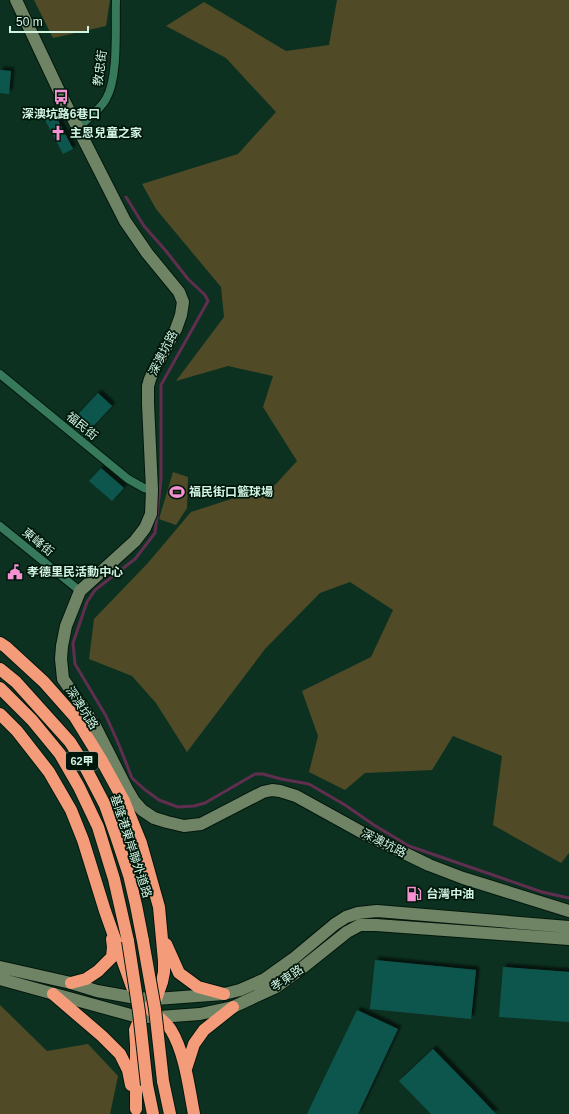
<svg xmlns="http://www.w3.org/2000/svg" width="569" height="1114" viewBox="0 0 569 1114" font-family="Arial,'Noto Sans TC',sans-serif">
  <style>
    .green { fill: #504b26 }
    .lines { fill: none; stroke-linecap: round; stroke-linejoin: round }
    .stream { stroke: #602e4f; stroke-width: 3 }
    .building { fill: #11574e; filter: url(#shadow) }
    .street-casing { stroke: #03170d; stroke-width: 10 }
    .secondary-casing { stroke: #03170d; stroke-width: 14 }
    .highway-casing { stroke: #03170d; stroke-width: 14 }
    .street { stroke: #367a5b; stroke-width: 8 }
    .secondary { stroke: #6f8464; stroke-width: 12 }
    .highway { stroke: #f49c7a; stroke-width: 12 }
    .highway-bridge-casing { stroke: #03170d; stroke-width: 14; stroke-linecap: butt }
    .highway-bridge { stroke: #f49c7a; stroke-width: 12 }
    .labels { text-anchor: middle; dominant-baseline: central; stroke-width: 3.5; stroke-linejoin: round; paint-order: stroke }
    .shield { fill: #00180c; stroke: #93b2a2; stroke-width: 1 }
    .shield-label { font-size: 11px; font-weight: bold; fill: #d2f4e2 }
    .street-label { font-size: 12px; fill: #d2f4e2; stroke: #00180c }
    .poi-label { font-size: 12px; font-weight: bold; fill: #d2f4e2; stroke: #00180c; text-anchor: start }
  </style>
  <defs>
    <filter id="shadow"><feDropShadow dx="3.5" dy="-3.5" stdDeviation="1" flood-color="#0009"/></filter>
  </defs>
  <rect width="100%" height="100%" fill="#0c3121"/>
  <!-- green -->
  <path class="green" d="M 34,0 L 110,0 L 106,26 L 53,38 Z
    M 337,0 L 569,0 L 569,853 L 561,863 L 493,825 L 502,756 L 453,736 L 432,770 L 365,773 L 345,790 L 309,772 L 318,736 L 302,691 L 371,657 L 393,610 L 350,582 L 320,593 L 265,649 L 187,752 L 156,703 L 132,676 L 89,659 L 94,619 L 147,564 L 191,512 L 275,485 L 297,461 L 263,407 L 273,376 L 228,366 L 176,381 L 224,317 L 221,287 L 156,209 L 142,184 L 238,154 L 276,112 L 226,58 L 166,26 L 204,2 L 286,51 L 329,45 Z
    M 173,472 L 188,477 L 187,508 L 176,525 L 159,519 Z
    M 0,1005 L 47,1051 L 88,1044 L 118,1076 L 110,1114 L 0,1114 Z"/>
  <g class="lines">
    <!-- stream -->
    <path class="stream" d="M 126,197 L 144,226 L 166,251 L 188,279 L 205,295 L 208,301 L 161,385 L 161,479 L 155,533 L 135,559 L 95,590 L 87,602 L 73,643 L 75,664 L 106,716 L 119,745 L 132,778 L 144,789 L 159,800 L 178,807 L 194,806 L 205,803 L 255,774 L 263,774 L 281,779 L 309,784 L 345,805 L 374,825 L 409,846 L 542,892 L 569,898"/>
  </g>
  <!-- building -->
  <path class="building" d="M 0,70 L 11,71 L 9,94 L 0,93 Z
    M 53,111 L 73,149 L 63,154 L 43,116 Z
    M 98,393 L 112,406 L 84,436 L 70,423 Z
    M 101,468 L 124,488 L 112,501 L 89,481 Z
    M 375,960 L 476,970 L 471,1019 L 370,1009 Z
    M 503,967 L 569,972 L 569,1022 L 499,1017 Z
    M 357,1010 L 398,1029 L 358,1114 L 307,1114 Z
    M 433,1049 L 474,1091 L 496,1114 L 431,1114 L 399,1081 Z"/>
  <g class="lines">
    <!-- street casing -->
    <g class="street-casing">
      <path id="street" d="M 78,128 C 87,119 100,110 106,99 C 119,77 115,26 116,0
        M 0,374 L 128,479 L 144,488 L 152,490
        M 0,526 L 80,591"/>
    </g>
    <!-- secondary casing -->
    <g class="secondary-casing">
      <path id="secondary" d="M 16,0 L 59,91 L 125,221 L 147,253 L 179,292 L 183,302 L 181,315 L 176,329 L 153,372 L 150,379 L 148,386 L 148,404 L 152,490 L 151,514 L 145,528 L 135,541 L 80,591 L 66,626 L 62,646 L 61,659 L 63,679 L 93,722 L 127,789 L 134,801 L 142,810 L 154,818 L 167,822 L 184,826 L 201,824 L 263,792 L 272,790 L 280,791 L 296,796 L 363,833 L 429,865 L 463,878 L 569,911
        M 0,967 L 71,983 L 97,991 L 136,998 L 156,999 L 224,994 L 240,990 L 265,979 L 293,959 L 335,924 L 346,917 L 358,913 L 377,911 L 569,927
        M 0,979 L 138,1017 L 159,1017 L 200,1014 L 233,1007 L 276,987 L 297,972 L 347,932 L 360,925 L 376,925 L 569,939"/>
    </g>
    <!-- highway casing -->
    <g class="highway-casing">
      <path id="highway" d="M 0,643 L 6,647 L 44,682 L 75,717 L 102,761 L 124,801 L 141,843 L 159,907 L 164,961 L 164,972 L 162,982 L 156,999 L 148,1008 C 156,1015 165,1021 171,1030 C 185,1053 189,1088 194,1114
        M 0,669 L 16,682 L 70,742 L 82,761 L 105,805 L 116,836 L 129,875 L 136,905 L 143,941
        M 0,688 L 32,720 L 60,754 L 79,787 L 98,827 L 114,879 L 128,941
        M 0,714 L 17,731 L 49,772 L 71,810 L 83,840 L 105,911 L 132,987
        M 166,944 L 179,973 L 198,987 L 224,994
        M 71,983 L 86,979 L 98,971 L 112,957 L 113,947 L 112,939
        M 53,994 L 102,1036 L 120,1054 L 128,1070 L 131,1085
        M 186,1069 L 194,1044 L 204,1030 L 233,1007
        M 163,1081 L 170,1114
        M 147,1085 L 153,1114
        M 136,1109 L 136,1045 L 135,1030 L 137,1025"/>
    </g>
    <!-- street -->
    <use href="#street" class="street"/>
    <!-- secondary -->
    <use href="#secondary" class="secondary"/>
    <!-- highway -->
    <use href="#highway" class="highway"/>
    <!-- highway-bridge casing -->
    <g class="highway-bridge-casing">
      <path id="highway-bridge" d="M 128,941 L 139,1012 L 147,1085
        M 143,941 L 155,1009 L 163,1081"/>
    </g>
    <!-- highway-bridge -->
    <use href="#highway-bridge" class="highway-bridge"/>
  </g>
  <!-- icons -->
  <defs>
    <g id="bus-bare" transform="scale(1.2)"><path d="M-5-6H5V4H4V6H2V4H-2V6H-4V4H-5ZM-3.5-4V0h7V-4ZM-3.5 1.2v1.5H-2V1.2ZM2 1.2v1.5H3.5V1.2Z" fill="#f590d1" stroke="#00180c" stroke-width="2.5" paint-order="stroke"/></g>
    <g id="church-bare" transform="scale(1.2)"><path d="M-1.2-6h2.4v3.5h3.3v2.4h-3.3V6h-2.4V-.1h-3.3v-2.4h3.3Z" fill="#f590d1" stroke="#00180c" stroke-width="2.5" paint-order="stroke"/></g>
    <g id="stadium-bare" transform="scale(1.2)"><path d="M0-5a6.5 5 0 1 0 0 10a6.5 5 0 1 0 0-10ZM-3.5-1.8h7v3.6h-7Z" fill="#f590d1" stroke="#00180c" stroke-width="2.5" paint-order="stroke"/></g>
    <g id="civic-bare" transform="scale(1.2)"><path d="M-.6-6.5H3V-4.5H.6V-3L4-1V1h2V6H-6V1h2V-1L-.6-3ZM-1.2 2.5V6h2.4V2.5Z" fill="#f590d1" stroke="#00180c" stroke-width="2.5" paint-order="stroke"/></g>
    <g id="fuel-bare" transform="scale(1.2)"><path d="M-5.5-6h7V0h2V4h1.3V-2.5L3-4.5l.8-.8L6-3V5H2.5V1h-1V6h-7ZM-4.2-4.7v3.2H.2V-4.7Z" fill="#f590d1" stroke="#00180c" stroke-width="2.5" paint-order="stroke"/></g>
  </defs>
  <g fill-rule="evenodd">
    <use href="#bus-bare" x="61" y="97"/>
    <use href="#church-bare" x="58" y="133"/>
    <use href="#stadium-bare" x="177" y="492"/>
    <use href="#civic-bare" x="15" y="572"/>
    <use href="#fuel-bare" x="414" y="894"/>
  </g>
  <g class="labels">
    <!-- shield labels -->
    <rect class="shield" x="66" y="752" width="32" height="18" rx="3"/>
    <g class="shield-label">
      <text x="82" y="761">62甲</text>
    </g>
    <!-- street labels -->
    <g class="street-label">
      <text transform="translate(100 68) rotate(-82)">教忠街</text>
      <text transform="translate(163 353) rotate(-63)">深澳坑路</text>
      <text transform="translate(82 426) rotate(39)">福民街</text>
      <text transform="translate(38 542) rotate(39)">東峰街</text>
      <text transform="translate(82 708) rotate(57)">深澳坑路</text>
      <text transform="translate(384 843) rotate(27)">深澳坑路</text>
      <text transform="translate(131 846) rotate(72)">基隆港東岸聯外道路</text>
      <text transform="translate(287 978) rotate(-34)">孝東路</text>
    </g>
    <!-- poi labels -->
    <g class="poi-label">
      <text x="61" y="114" text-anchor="middle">深澳坑路6巷口</text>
      <text x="70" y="133">主恩兒童之家</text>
      <text x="189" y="492">福民街口籃球場</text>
      <text x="27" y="572">孝德里民活動中心</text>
      <text x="426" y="894">台灣中油</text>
    </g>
  </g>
  <!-- scale -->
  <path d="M10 26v6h78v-6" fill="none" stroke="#d2f4e2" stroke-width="2"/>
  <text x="16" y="26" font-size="12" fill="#d2f4e2" stroke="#00180c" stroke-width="3" paint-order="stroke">50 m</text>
</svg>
